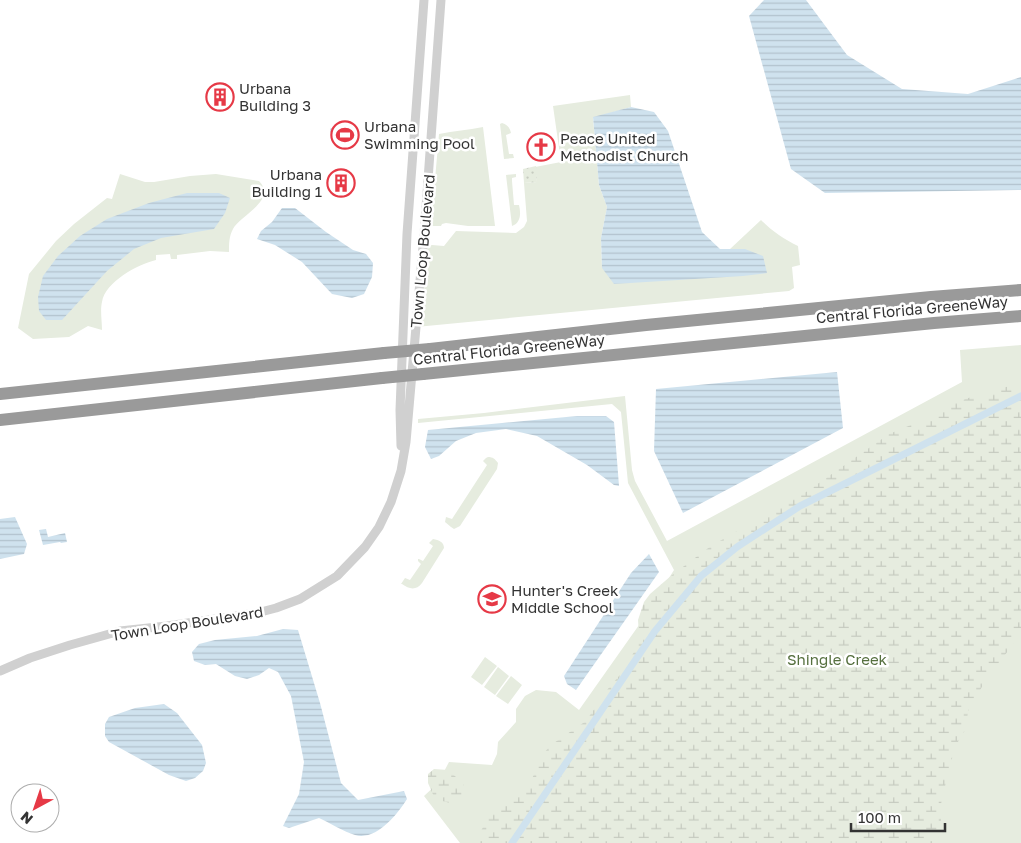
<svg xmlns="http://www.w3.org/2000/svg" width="1021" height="843" viewBox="0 0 1021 843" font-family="'Golos Text',sans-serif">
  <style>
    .green { fill: #e6ecdf }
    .wetland { fill: url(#wetland-marsh) }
    .garden { fill: url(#garden-dots) }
    .water { fill: url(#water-rules) }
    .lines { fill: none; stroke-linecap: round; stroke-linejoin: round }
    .canal { stroke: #cfe2ee; stroke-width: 7 }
    .tertiary { stroke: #d0d0d0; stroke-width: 9 }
    .motorway { stroke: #9a9a9a; stroke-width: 12 }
    .motorway-bridge { stroke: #9a9a9a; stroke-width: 12 }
    .labels { text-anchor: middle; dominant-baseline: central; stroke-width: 5; stroke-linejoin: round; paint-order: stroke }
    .poi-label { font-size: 15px; fill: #333; stroke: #fff; text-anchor: start }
    .street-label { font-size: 15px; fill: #333; stroke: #fff }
    .park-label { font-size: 15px; fill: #56703f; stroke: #fff }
  </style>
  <defs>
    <pattern id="wetland-marsh" width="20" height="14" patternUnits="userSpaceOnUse" patternTransform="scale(1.25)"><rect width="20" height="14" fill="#e6ecdf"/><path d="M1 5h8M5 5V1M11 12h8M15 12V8" fill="none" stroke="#c6cbc0"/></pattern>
    <pattern id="garden-dots" width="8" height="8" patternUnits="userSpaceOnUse" patternTransform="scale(1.25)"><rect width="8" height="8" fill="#e6ecdf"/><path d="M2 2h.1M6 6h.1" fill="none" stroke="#c6cbc0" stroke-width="1.8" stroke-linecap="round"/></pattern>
    <pattern id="water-rules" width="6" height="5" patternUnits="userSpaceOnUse" patternTransform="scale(1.25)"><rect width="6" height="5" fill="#cfe2ee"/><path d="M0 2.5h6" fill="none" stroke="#b2c2cd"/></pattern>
  </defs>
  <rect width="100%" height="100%" fill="#fff"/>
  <!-- green -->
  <path class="green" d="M 630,95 L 631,107 L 593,118 L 599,185 L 607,207 L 601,238 L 602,268 L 745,249 L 730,249 L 761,220 C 772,231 784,239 798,246 L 800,265 L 792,267 L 794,288 L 789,291 L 416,327 L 423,248 L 432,245 L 444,246 L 456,231 L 516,233 L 524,227 L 527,221 L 524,183 L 537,182 L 535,167 L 561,162 L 553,106 Z
    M 502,123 C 507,124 510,128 511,133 L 506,135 L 509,154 L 513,154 L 514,158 L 504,159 L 500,124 Z
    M 483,127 L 495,226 L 468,226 L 446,223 L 442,224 L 441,226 L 433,226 L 431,225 L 439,134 C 454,131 468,130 483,127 Z
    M 120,174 L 145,182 L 154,182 L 190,176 L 216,174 L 259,181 C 278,200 239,216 233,229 C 229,236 229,244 229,252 L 210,251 L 177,255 L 177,259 L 171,259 L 170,254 L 156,255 L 156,260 C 138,264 105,282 102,302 C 100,310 102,321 102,330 L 88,326 L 69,337 L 33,339 L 18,328 L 29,274 L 56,241 L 74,224 L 107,198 L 112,199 Z
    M 516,174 L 516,177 L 512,178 L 512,181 L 514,205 L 519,205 C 521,213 521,223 512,226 L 506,175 Z
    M 1021,345 L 1021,843 L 460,843 L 424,796 L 438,783 L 449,762 L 492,765 L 497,754 L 498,742 L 516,722 L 516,709 L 525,696 L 536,690 L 556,692 L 579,710 L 639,625 L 674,570 L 628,483 L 621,412 L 612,404 L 418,423 L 418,419 L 484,413 L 625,396 L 632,470 L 635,481 L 667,541 L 962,382 L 960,350 Z
    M 488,457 C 493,457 495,459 498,463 L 497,469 L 460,526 L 454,529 L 451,527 L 445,522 L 446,517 L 452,519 L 487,465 L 483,461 L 486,458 Z
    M 433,539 C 439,540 444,542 444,548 L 422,583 C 416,591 409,589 402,584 L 401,584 L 405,578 L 410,580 L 421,564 L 418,561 L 418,559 L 419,559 L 423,561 L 433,546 L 429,543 Z
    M 485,657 L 497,666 L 482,685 L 471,677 Z
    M 498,667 L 509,676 L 495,695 L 484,687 Z
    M 511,676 L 522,685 L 508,704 L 496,696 Z"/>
  <!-- wetland -->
  <path class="wetland" d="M 1017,384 L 1021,384 L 1021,634 L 987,678 L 968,711 L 966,729 L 956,745 L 949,769 L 941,804 L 941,830 L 936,843 L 474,843 L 490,815 L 519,794 L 532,779 L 542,755 L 551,745 L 586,721 L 607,690 L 619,676 L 634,652 L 639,635 L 638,620 L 644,602 L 650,594 L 672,575 L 711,546 L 806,492 L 889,434 L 928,418 L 954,403 L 977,395 Z
    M 434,769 L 448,770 L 464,784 L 462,800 L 454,804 L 435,799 L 428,783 L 428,774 Z"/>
  <!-- garden -->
  <path class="garden" d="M 536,166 L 537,182 L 524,183 L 523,169 Z"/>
  <!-- water -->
  <path class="water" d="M 764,0 L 806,0 L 847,55 L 902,89 L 968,94 L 1021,77 L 1021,190 L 825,193 L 791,169 L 749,16 Z
    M 631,107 L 654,112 L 668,131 L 702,232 L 720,249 L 745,249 L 763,256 L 767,273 L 743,276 L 614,284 L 602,268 L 601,238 L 607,207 L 599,185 L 593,117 Z
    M 332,128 L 344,133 L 349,131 L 352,132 L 355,135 L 354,139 L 351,143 L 330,132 L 330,129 Z
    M 187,193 L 219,193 L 230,198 L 225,213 L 214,229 L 161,238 L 134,249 L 107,271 L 62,320 L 46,320 L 39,311 L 38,297 L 43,276 L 58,256 L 80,236 L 107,219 L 149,203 Z
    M 282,208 L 295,208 L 326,232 L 353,250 L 366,254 L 373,263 L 372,277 L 364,294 L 352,298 L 332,294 L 302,262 L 275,245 L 257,239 L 261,231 L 272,222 Z
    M 837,372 L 843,428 L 683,513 L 654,451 L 656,389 Z
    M 577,416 L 606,416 L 614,422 L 619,486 L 614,485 L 587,465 L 537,436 L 506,429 L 476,433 L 456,441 L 439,456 L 431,459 L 425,447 L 428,430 Z
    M 15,517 L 27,544 L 24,554 L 0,559 L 0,519 Z
    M 46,529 L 48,537 L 65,533 L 67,542 L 61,543 L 60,542 L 43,545 L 39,530 Z
    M 649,554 L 659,572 L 576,690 L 567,684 L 564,676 L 631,573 Z
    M 283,629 L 298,630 L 320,703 L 341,783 L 358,800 L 404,791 L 407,799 C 397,815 376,841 355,835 C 344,832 330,823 319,818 L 289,828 L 283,826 L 299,794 L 304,762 L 291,696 L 278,672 L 269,668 L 259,675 L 247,679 L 235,676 L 216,664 L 205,665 L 194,661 L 192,652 L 199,644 L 215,640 L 257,636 Z
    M 164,704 L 177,713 L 202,745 L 206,763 L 203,771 L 195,778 L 186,781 L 169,775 L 109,742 L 105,736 L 105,724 L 109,717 L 135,708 Z"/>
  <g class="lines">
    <!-- canal -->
    <path class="canal" d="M 512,843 L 655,631 L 701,576 L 737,547 L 800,506 L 1021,396"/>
    <!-- tertiary -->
    <path class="tertiary" d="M 401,446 L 400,410 L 407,234 L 424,0
      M 0,671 L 30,658 L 70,645 L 120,631 L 167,626 L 257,613 L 276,608 L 300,599 L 337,576 L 365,547 L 379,527 L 391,502 L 401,471 L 406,442 L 424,235 L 441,0"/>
    <!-- motorway -->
    <path class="motorway" d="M 430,349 L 646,325 L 931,297 L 1021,290
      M 423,374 L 934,323 L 1021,316
      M 0,394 L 384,353
      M 0,420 L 382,378"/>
    <!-- motorway-bridge -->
    <path class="motorway-bridge" d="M 384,353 L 430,349
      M 382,378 L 423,374"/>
  </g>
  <!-- icons -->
  <defs>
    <g id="building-ring" transform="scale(1.4375)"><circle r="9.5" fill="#fff" stroke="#e63946" stroke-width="1.5"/><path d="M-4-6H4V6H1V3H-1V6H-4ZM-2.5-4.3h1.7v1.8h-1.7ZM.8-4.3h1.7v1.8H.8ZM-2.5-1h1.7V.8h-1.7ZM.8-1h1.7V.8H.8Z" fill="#e63946"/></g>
    <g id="stadium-ring" transform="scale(1.4375)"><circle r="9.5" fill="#fff" stroke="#e63946" stroke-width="1.5"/><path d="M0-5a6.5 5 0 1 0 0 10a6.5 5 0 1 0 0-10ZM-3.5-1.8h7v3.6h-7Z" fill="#e63946"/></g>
    <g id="church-ring" transform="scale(1.4375)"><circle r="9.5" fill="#fff" stroke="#e63946" stroke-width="1.5"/><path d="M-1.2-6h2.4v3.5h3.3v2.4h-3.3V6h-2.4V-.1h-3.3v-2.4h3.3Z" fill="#e63946"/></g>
    <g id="school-ring" transform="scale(1.4375)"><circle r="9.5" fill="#fff" stroke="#e63946" stroke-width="1.5"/><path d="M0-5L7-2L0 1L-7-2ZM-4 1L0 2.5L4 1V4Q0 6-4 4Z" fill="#e63946"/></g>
  </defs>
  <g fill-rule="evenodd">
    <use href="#building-ring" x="220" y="97"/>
    <use href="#stadium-ring" x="345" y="135"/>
    <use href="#church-ring" x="541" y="147"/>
    <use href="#building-ring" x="341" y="183"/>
    <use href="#school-ring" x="492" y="599"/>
  </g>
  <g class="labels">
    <!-- poi labels -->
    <g class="poi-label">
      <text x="239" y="88">Urbana<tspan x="239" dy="17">Building 3</tspan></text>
      <text x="364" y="126">Urbana<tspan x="364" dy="17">Swimming Pool</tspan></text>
      <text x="560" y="138">Peace United<tspan x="560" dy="17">Methodist Church</tspan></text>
      <text x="322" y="174" text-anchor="end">Urbana<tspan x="322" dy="17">Building 1</tspan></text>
      <text x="511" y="590">Hunter's Creek<tspan x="511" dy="17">Middle School</tspan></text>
    </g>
    <!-- street labels -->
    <g class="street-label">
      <text transform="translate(422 251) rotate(-85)">Town Loop Boulevard</text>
      <text transform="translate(912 309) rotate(-5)">Central Florida GreeneWay</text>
      <text transform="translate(509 349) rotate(-6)">Central Florida GreeneWay</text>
      <text transform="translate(187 623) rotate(-9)">Town Loop Boulevard</text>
    </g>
    <!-- park labels -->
    <g class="park-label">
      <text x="837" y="659">Shingle Creek</text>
    </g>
  </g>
  <!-- north arrow -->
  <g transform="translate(35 808) rotate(220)"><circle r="24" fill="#ffffff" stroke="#adadad"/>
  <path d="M0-4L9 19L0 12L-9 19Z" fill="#e63946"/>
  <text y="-8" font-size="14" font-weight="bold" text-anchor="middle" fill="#333333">N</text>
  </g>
  <!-- scale -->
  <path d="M851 823v8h94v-8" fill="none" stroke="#333333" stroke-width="2.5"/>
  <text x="858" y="823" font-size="15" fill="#333333" stroke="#ffffff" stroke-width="4" paint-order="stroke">100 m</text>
</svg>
